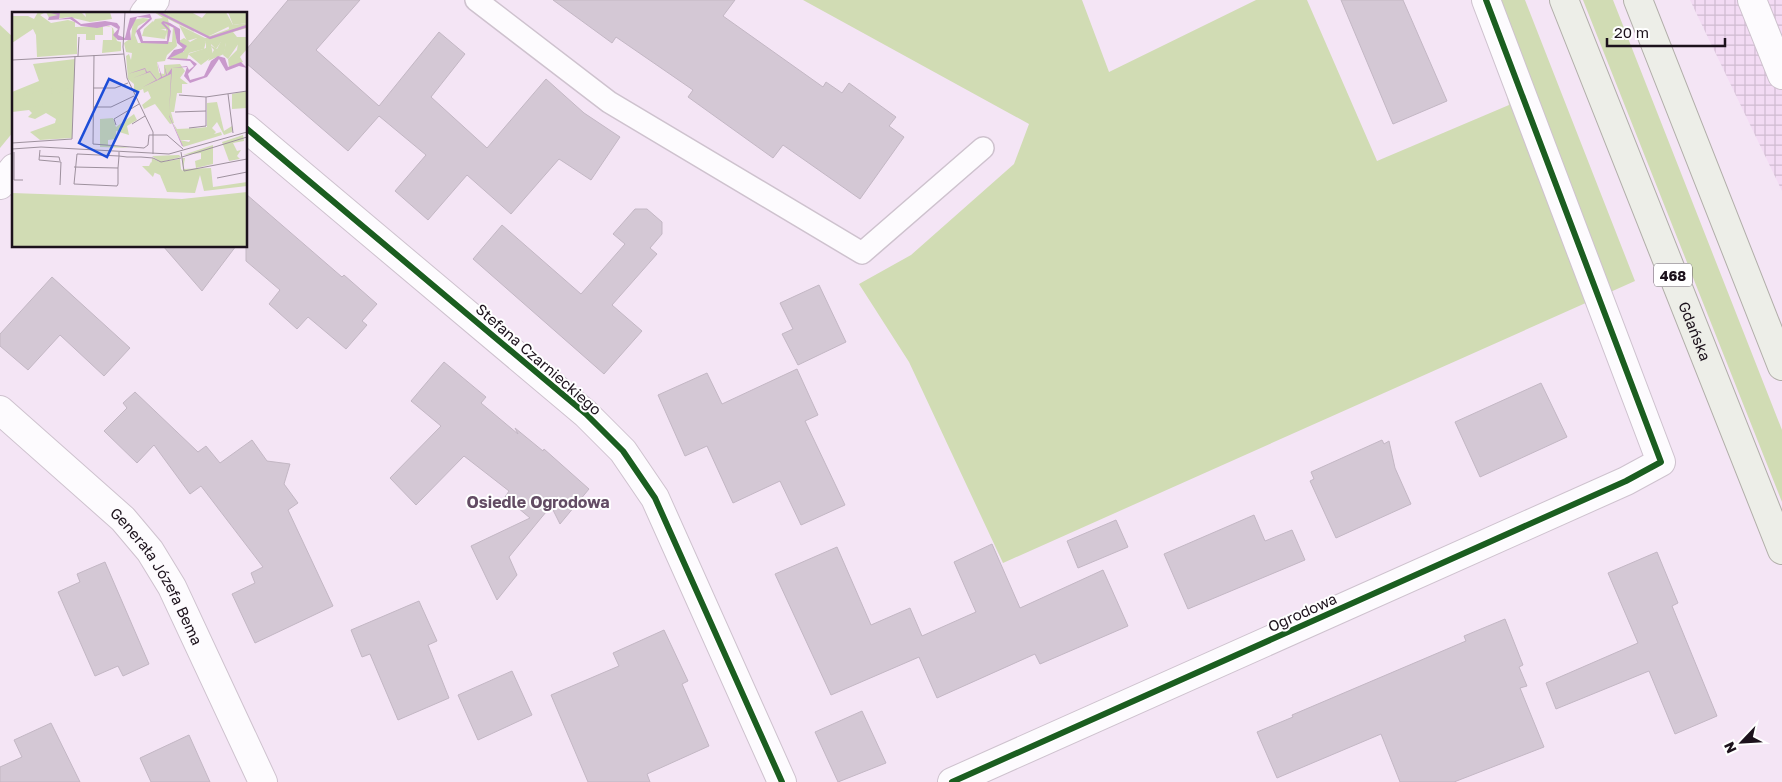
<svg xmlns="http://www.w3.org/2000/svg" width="1782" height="782" viewBox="0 0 1782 782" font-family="'Golos Text',sans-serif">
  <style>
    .industrial { fill: url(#industrial-grid) }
    .green { fill: #d1dcb4 }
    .building { fill: #d4c8d5; stroke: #c3b7c4 }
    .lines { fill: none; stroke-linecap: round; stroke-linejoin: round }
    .service-casing { stroke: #cec2ce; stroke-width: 24 }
    .minor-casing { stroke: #cec2ce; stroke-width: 30 }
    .tertiary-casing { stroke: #cec2ce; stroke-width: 30 }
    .primary-casing { stroke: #b1aea9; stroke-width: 30 }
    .service { stroke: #fdfbfe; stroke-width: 21 }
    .minor { stroke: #fdfbfe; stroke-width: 28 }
    .tertiary { stroke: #fdfbfe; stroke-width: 28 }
    .primary { stroke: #edeee8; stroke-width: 28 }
    .cycleway-casing { stroke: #fff; stroke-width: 9 }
    .cycleway { stroke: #1b5e20; stroke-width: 6 }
    .labels { text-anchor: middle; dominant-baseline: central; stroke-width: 4; stroke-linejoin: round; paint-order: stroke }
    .shield { fill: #fff; stroke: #605960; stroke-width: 1 }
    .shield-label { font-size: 14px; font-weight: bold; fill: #1c121c }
    .street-label { font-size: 15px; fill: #1c121c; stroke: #fff }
    .neighbourhood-label { font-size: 16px; font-weight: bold; fill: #634c64; stroke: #fff }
    .inset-river { fill: none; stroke: #c999cc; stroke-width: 2.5 }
    .inset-road { fill: none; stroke: #9e919e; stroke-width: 1 }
    .view { fill: #1d4ed8; fill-opacity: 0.15; stroke: #1d4ed8; stroke-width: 2.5 }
    .inset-edge { fill: none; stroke: #1c121c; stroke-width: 2.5 }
  </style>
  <defs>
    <pattern id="industrial-grid" width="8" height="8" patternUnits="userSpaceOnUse" patternTransform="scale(1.25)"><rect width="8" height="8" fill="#f3dbf4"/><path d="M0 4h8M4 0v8" fill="none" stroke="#d0bbd1"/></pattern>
  </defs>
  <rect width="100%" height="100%" fill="#f4e5f5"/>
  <!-- industrial -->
  <path class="industrial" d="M 1690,0 L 1782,0 L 1782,191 L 1700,21 Z"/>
  <!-- green -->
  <path class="green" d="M 803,0 L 1082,0 L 1109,72 L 1256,0 L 1307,0 L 1377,161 L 1509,105 L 1484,0 L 1525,0 L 1635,281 L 1003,563 L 909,362 L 859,284 L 911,255 L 1014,164 L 1029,124 Z
    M 1583,0 L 1613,0 L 1782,430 L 1782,502 Z
    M 0,25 L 14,38 L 14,131 L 0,148 Z"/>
  <!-- building -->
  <path class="building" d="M 288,0 L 360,0 L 316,50 L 379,106 L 439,32 L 465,54 L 431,97 L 487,148 L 546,79 L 584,113 L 620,137 L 591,180 L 559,159 L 511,214 L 467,175 L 428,220 L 395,191 L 426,155 L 379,116 L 348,151 L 246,63 L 246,50 Z
    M 553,0 L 735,0 L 723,16 L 823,87 L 826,82 L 842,93 L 849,83 L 896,117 L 889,126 L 904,137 L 860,199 L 783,145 L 773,158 L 688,97 L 693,90 L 616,37 L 612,43 Z
    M 1341,0 L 1403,0 L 1447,101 L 1393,124 Z
    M 246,194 L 342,277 L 344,275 L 377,304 L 362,321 L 367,325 L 346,349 L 308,317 L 297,329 L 269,304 L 280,290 L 246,261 Z
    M 635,209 L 647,209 L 662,222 L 662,234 L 650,248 L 657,254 L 612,305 L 642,331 L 604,374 L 473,259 L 502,225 L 581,294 L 625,244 L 613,234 Z
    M 163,246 L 236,246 L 202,291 Z
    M 52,277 L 130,348 L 104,376 L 60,335 L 28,370 L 0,346 L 0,334 Z
    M 819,285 L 846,342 L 798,365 L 782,334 L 793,329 L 780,303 Z
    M 444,362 L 486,397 L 481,403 L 518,434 L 515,428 L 543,451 L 544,449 L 589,489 L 560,524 L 551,506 L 509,557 L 517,575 L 497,600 L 471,546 L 530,518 L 505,497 L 509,491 L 464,456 L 416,505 L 390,478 L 441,426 L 411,401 Z
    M 797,369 L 818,415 L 805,421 L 845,505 L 801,525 L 780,481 L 733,503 L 707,446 L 685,456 L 658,395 L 707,373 L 722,404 Z
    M 1541,383 L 1567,437 L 1480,477 L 1455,422 Z
    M 135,392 L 198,452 L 206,446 L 220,463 L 252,440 L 267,461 L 290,464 L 284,484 L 298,503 L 288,510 L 333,606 L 255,643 L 232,594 L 255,583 L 251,573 L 263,567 L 201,486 L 190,494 L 154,445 L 137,463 L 104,431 L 127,408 L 123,403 Z
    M 1382,440 L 1384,444 L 1389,441 L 1395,468 L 1411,504 L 1336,538 L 1310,481 L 1314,479 L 1311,472 Z
    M 1254,515 L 1265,541 L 1292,530 L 1305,560 L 1188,609 L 1164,554 Z
    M 1116,520 L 1128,547 L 1078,568 L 1067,541 Z
    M 992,544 L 1020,608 L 1103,570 L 1128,626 L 1040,664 L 1035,654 L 937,698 L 919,657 L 831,695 L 775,574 L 837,547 L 871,625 L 910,608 L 922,636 L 976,612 L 954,562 Z
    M 1657,552 L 1678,603 L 1672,606 L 1717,716 L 1675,734 L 1649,671 L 1556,709 L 1546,683 L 1638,643 L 1608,573 Z
    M 105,562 L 149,664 L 123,676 L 118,666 L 95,676 L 58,592 L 80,582 L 77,574 Z
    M 419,601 L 437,641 L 428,645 L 449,698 L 398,720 L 370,654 L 362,657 L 351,630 Z
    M 1505,619 L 1523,665 L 1519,667 L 1527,686 L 1520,688 L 1544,747 L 1454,782 L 1400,782 L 1381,734 L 1277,778 L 1257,732 L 1293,717 L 1292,715 L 1466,641 L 1464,636 Z
    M 664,630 L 688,681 L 682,684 L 709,746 L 647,774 L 650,782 L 588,782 L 551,695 L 619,666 L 613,653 Z
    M 512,671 L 532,715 L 478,740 L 458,695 Z
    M 862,711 L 886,763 L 838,782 L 815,732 Z
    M 51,723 L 80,782 L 0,782 L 0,767 L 22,757 L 14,740 Z
    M 189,735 L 210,782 L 151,782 L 140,758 Z"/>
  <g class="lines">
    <!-- service casing -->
    <g class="service-casing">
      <path id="service" d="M 476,0 L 609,102 L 862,253 L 983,148"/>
    </g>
    <!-- minor casing -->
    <g class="minor-casing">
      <g id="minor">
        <path d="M 1752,0 L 1782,75"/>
        <path d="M 246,128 L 586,414 L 623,451 L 655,498 L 782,782"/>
        <path id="s1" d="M 0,410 L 123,519 L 150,551 L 172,587 L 263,782"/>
        <path d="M 952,782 L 1626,481 L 1661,462 L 1486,0"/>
      </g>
    </g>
    <!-- tertiary casing -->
    <g class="tertiary-casing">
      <path id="tertiary" d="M 144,14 L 155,0
        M 0,185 L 14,168"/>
    </g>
    <!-- primary casing -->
    <g class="primary-casing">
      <g id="primary">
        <path id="s2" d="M 1564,0 L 1782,550"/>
        <path d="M 1638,0 L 1782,366"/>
      </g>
    </g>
    <!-- service -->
    <use href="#service" class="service"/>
    <!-- minor -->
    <use href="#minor" class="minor"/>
    <!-- tertiary -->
    <use href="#tertiary" class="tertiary"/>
    <!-- primary -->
    <use href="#primary" class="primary"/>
    <!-- cycleway casing -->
    <g class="cycleway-casing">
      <path id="cycleway" d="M 246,128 L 586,414 L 623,451 L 655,498 L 782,782
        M 952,782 L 1626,481 L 1661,462 L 1486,0"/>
    </g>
    <!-- cycleway -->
    <use href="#cycleway" class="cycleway"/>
  </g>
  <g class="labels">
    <!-- shield labels -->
    <rect class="shield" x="1654" y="263.5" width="38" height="23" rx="4"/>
    <g class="shield-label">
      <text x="1673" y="275">468</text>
    </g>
    <!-- street labels -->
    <g class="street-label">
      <text stroke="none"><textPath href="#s2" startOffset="356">Gdańska</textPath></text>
      <text transform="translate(539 359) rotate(41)">Stefana Czarnieckiego</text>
      <text stroke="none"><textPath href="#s1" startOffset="231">Generała Józefa Bema</textPath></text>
      <text transform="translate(1302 612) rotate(-24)">Ogrodowa</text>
    </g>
    <!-- neighbourhood labels -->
    <g class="neighbourhood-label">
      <text x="538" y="502">Osiedle Ogrodowa</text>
    </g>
  </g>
  <!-- overview -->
  <g transform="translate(12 12)">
    <rect width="235" height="235" fill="#f4e5f5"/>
    <path d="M 26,0 L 34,0 L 28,3 L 39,11 L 56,8 L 63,10 L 63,15 L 97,14 L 101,16 L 105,29 L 109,30 L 109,39 L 90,41 L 91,28 L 100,28 L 100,15 L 91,14 L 91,23 L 83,23 L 83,28 L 74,28 L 74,22 L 65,22 L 65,42 L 25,45 L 24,23 L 21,17 L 0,31 L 0,4 L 16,4 L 22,7 ZM 152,0 L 179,0 L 190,6 L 195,0 L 214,0 L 218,14 L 195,25 ZM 216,0 L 235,0 L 235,11 L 221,13 ZM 131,6 L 138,7 L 126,14 L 123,23 L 126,31 L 160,30 L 161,15 L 163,17 L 165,34 L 155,43 L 153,49 L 145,50 L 147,61 L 152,62 L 152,53 L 168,52 L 173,59 L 168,66 L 176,72 L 170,72 L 170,81 L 165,81 L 162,100 L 159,100 L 162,111 L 158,112 L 143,92 L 132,97 L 130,93 L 139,86 L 136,79 L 132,81 L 131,77 L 122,81 L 122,72 L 116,67 L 114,44 L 117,42 L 119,48 L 120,41 L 114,40 L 112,31 L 119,26 L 121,8 ZM 141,9 L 148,17 L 155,19 L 153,27 L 130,24 L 132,17 ZM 167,13 L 193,26 L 211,24 L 211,27 L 204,37 L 199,32 L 201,44 L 189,53 L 176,42 L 194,36 L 194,30 L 185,26 L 175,29 ZM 214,31 L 227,31 L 216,47 L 211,43 ZM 63,47 L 60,126 L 28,128 L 18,120 L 43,111 L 44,107 L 34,101 L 23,107 L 16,105 L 20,101 L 17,98 L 0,100 L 0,80 L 27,69 L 21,52 ZM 235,79 L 235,96 L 220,97 L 220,82 ZM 205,90 L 212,119 L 220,114 L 220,120 L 212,123 L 205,110 L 200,116 L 204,120 L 202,122 L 209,120 L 210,123 L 171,135 L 168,128 L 177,130 L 186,116 L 195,115 L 195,91 ZM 122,102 L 125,108 L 115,114 L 117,123 L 104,119 L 104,127 L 96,128 L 96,133 L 118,136 L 88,135 L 88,107 L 101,106 L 104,115 ZM 231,123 L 232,129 L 221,131 L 225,139 L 229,138 L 225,144 L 228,147 L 217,149 L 210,130 ZM 201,133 L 201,152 L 184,156 L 183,149 L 189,147 L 189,141 L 171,143 ZM 167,143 L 169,145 L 149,150 L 168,147 L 169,157 L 171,159 L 170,146 L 173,146 L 171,157 L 199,156 L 201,175 L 235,170 L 235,174 L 192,179 L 188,163 L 183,181 L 155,180 L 148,163 L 139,159 L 140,146 L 148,150 L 140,144 Z" fill="#d1dcb4"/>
    <path d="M 34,0 L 69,0 L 74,5 L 73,0 L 98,0 L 100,7 L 78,10 L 57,5 L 38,8 ZM 142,0 L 152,0 L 180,15 L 182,20 L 156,7 L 158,18 L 155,29 L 154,17 L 144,18 L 141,11 L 143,7 L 151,6 ZM 214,0 L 221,13 L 235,11 L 235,16 L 221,20 L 225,25 L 235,25 L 235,37 L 228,45 L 231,50 L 217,55 L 216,47 L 225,38 L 226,31 L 214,31 L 212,42 L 196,49 L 202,38 L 198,33 L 205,37 L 211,25 L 195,25 L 217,17 ZM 187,25 L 194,30 L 192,37 L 177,41 L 175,47 L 158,48 L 160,40 L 172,40 L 167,29 L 172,26 L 178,30 ZM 161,111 L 165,117 L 186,116 L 183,128 L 168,128 ZM 139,150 L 144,154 L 157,157 L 144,157 L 141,165 L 130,154 L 137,154 ZM 235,180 L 235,235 L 0,235 L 0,181 L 170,187 Z" fill="#d1dcb4"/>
    <path d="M 47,68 L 60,74 L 51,80 L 40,82 L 39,76 ZM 30,78 L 35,80 L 30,93 L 0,99 L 0,94 L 11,88 L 12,84 Z" fill="#d1dcb4"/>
    <path d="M 35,0 L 48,0 L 47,7 L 60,5 L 69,12 L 93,9 L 105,11 L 108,15 L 106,23 L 113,26 L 118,6 L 138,2 L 140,7 L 128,18 L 131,29 L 155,29 L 156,18 L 149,11 L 151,9 L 158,11 L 168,17 L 168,30 L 175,34 L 171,40 L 158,46 L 178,47 L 185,52 L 176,62 L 178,68 L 192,64 L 199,49 L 206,44 L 213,46 L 216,55 L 229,50 L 235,56 L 227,54 L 214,59 L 207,47 L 195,65 L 178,71 L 172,64 L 175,55 L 160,56 L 157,103 L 171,134 L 170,134 L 157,104 L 159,62 L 131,75 L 144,68 L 138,60 L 121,66 L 134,61 L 133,57 L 116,62 L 133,56 L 135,60 L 138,59 L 145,68 L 149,65 L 145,49 L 150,65 L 154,63 L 152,52 L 155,63 L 160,56 L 175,54 L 177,58 L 182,54 L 178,49 L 155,47 L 162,38 L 171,36 L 165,31 L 162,16 L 152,11 L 159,19 L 156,32 L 129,31 L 124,19 L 138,6 L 125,5 L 118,19 L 119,28 L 106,28 L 101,23 L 106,17 L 99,13 L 85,16 L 69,14 L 58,7 L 36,8 L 37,5 L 46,3 Z" fill="#c999cc"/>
    <path class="inset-river" d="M 146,0 L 198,26 L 235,14"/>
    <path class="inset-road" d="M 113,0 L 111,35 L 115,66 L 141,120 L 141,142M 82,43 L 81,132 L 132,136 L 136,133 L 137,123 L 155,123 L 171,137M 66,44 L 67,25M 0,48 L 112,42M 81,76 L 103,76 L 116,71M 216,82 L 221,121M 167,83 L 194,85 L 235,79M 81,95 L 99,95 L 122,84M 163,100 L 194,99M 120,112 L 133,104M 104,113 L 102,107 L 127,92M 177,116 L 194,114 L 194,85M 0,131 L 60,127 L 63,44M 0,137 L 29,135 L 157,142 L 235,120M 28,138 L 27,148 L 49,150 L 48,173M 2,140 L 2,168 L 11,168M 107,140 L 107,144 L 106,156 L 106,172 L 105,174 L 62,172 L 65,142 L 66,142 L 107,144 L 115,145 L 129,145 L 141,146 L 149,150 L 169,146M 169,140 L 172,159 L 235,147M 28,144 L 47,145 L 48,149M 170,145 L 235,125M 62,155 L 106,156M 205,166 L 235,160"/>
    <path class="view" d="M 97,67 L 126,80 L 95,145 L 67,131 Z"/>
    <rect width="235" height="235" class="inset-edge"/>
  </g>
  <!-- north arrow -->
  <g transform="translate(1742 742) rotate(245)" stroke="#ffffff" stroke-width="4" paint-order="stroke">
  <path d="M0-4L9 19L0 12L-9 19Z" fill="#1c121c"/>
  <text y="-8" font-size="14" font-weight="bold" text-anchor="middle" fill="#1c121c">N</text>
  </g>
  <!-- scale -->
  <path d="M1607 38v8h118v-8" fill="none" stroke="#1c121c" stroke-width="2.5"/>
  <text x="1614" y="38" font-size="15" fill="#1c121c" stroke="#ffffff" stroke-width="4" paint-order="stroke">20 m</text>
</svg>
